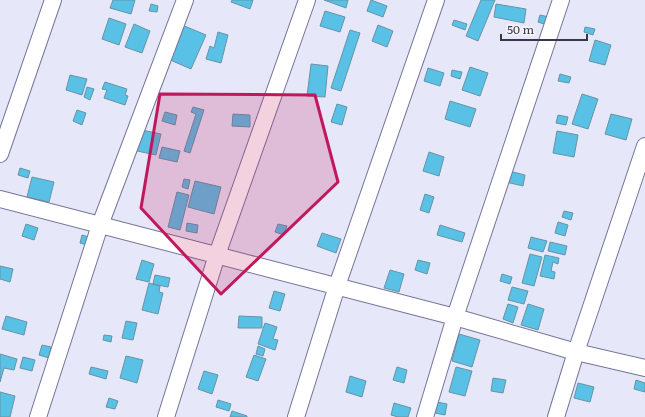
<svg xmlns="http://www.w3.org/2000/svg" width="645" height="417" viewBox="0 0 645 417" font-family="Literata,serif">
  <style>
    .building { fill: #59c1e5; stroke: #6694a5 }
    .lines { fill: none; stroke-linecap: round; stroke-linejoin: round }
    .minor-casing { stroke: #75769a; stroke-width: 18 }
    .minor { stroke: #fff; stroke-width: 16 }
    .marked { fill: #c2185b; fill-opacity: 0.2; stroke: #c2185b; stroke-width: 3; stroke-linejoin: round }
  </style>
  <rect width="100%" height="100%" fill="#e6e7f8"/>
  <!-- building -->
  <path class="building" d="M 113,0 L 135,0 L 131,14 L 110,8 Z
    M 232,0 L 253,0 L 250,9 L 231,2 Z
    M 324,0 L 348,0 L 346,8 Z
    M 371,0 L 387,6 L 383,17 L 367,11 Z
    M 481,0 L 495,0 L 478,41 L 466,36 Z
    M 151,4 L 158,6 L 157,12 L 149,11 Z
    M 496,4 L 526,9 L 524,23 L 494,17 Z
    M 325,11 L 345,17 L 340,32 L 320,26 Z
    M 540,15 L 549,17 L 547,25 L 538,22 Z
    M 109,18 L 126,24 L 119,45 L 102,39 Z
    M 454,20 L 467,24 L 465,30 L 452,25 Z
    M 134,24 L 150,31 L 142,53 L 125,47 Z
    M 182,25 L 206,35 L 191,69 L 168,59 Z
    M 378,25 L 393,31 L 387,47 L 372,41 Z
    M 585,27 L 595,29 L 593,35 L 584,32 Z
    M 350,30 L 360,33 L 341,91 L 331,88 Z
    M 218,32 L 228,35 L 221,63 L 206,59 L 210,46 L 214,48 Z
    M 595,40 L 611,45 L 605,65 L 589,61 Z
    M 311,64 L 328,66 L 325,97 L 307,96 Z
    M 470,67 L 488,73 L 480,96 L 462,90 Z
    M 428,68 L 444,73 L 440,86 L 424,81 Z
    M 452,70 L 462,72 L 460,79 L 451,76 Z
    M 560,74 L 571,77 L 569,83 L 558,81 Z
    M 70,75 L 87,79 L 82,95 L 66,90 Z
    M 105,82 L 127,89 L 125,95 L 128,96 L 125,105 L 104,98 L 107,90 L 102,89 Z
    M 87,87 L 94,89 L 90,100 L 84,97 Z
    M 582,94 L 598,99 L 588,129 L 572,124 Z
    M 450,101 L 476,109 L 470,127 L 445,119 Z
    M 337,104 L 347,107 L 342,125 L 331,122 Z
    M 193,107 L 204,110 L 190,153 L 184,151 L 196,114 L 191,112 Z
    M 77,110 L 86,113 L 82,125 L 73,121 Z
    M 165,112 L 177,115 L 175,125 L 162,121 Z
    M 233,114 L 250,115 L 250,127 L 232,126 Z
    M 611,114 L 632,119 L 626,140 L 605,134 Z
    M 558,115 L 568,117 L 566,125 L 556,123 Z
    M 142,130 L 161,134 L 156,155 L 137,151 Z
    M 557,131 L 578,135 L 574,157 L 553,153 Z
    M 162,147 L 180,151 L 177,162 L 159,158 Z
    M 429,152 L 444,157 L 439,176 L 423,171 Z
    M 20,168 L 30,171 L 28,178 L 18,175 Z
    M 509,171 L 525,175 L 523,186 L 506,182 Z
    M 32,177 L 54,182 L 49,202 L 27,197 Z
    M 184,179 L 190,180 L 188,189 L 182,187 Z
    M 195,181 L 221,187 L 214,214 L 188,207 Z
    M 177,192 L 189,195 L 180,230 L 168,227 Z
    M 425,194 L 434,197 L 429,213 L 420,210 Z
    M 564,211 L 573,213 L 571,220 L 562,217 Z
    M 558,222 L 568,225 L 565,236 L 555,233 Z
    M 187,223 L 198,225 L 197,233 L 186,231 Z
    M 26,224 L 38,228 L 34,240 L 22,236 Z
    M 278,224 L 287,226 L 284,235 L 275,232 Z
    M 440,225 L 465,233 L 462,242 L 437,235 Z
    M 322,233 L 341,239 L 336,253 L 317,246 Z
    M 82,235 L 89,237 L 87,245 L 80,243 Z
    M 531,237 L 547,241 L 543,252 L 528,248 Z
    M 550,242 L 567,246 L 565,255 L 548,251 Z
    M 530,254 L 542,257 L 534,286 L 522,283 Z
    M 545,255 L 559,258 L 558,264 L 553,262 L 551,271 L 555,272 L 554,279 L 540,276 Z
    M 142,260 L 154,264 L 149,282 L 136,279 Z
    M 418,260 L 430,263 L 427,274 L 415,270 Z
    M 0,266 L 13,269 L 10,282 L 0,279 Z
    M 390,270 L 404,274 L 399,292 L 384,288 Z
    M 502,274 L 512,277 L 510,284 L 500,281 Z
    M 155,275 L 170,278 L 168,287 L 153,284 Z
    M 149,283 L 160,286 L 159,292 L 163,293 L 158,314 L 142,310 Z
    M 512,287 L 528,291 L 524,304 L 508,300 Z
    M 274,291 L 285,294 L 280,311 L 269,308 Z
    M 508,304 L 518,307 L 513,323 L 503,319 Z
    M 528,304 L 544,309 L 538,330 L 521,325 Z
    M 6,316 L 27,322 L 24,335 L 2,329 Z
    M 239,316 L 262,317 L 262,328 L 238,328 Z
    M 126,321 L 137,323 L 133,340 L 122,338 Z
    M 265,323 L 277,327 L 273,339 L 278,340 L 275,350 L 258,344 Z
    M 459,334 L 480,340 L 472,367 L 452,361 Z
    M 104,335 L 112,336 L 111,342 L 103,340 Z
    M 42,345 L 51,347 L 49,358 L 39,355 Z
    M 258,346 L 265,349 L 263,356 L 256,354 Z
    M 0,354 L 17,359 L 14,370 L 4,368 L 0,382 Z
    M 254,355 L 266,359 L 258,381 L 246,377 Z
    M 126,356 L 143,360 L 137,383 L 120,378 Z
    M 23,357 L 35,360 L 32,371 L 20,368 Z
    M 91,367 L 108,371 L 106,379 L 89,374 Z
    M 397,367 L 407,370 L 404,383 L 393,380 Z
    M 456,367 L 472,371 L 465,396 L 449,392 Z
    M 204,371 L 218,375 L 212,394 L 198,389 Z
    M 350,376 L 366,381 L 362,397 L 346,392 Z
    M 493,378 L 506,380 L 503,393 L 491,391 Z
    M 636,380 L 645,383 L 645,392 L 634,389 Z
    M 578,383 L 594,387 L 590,402 L 574,398 Z
    M 0,392 L 15,396 L 10,417 L 0,417 Z
    M 109,398 L 118,401 L 115,409 L 106,407 Z
    M 218,400 L 231,404 L 229,411 L 216,407 Z
    M 432,401 L 447,404 L 445,415 L 430,412 Z
    M 394,403 L 411,408 L 408,417 L 398,417 L 391,415 Z
    M 232,411 L 247,416 L 247,417 L 230,417 Z"/>
  <g class="lines">
    <!-- minor casing -->
    <g class="minor-casing">
      <path id="minor" d="M 0,154 L 53,0
        M 0,199 L 455,317 L 576,352 L 645,368
        M 38,417 L 100,225 L 185,0
        M 166,417 L 217,255 L 307,0
        M 296,417 L 337,286 L 436,0
        M 425,417 L 455,317 L 561,0
        M 556,417 L 576,352 L 645,146"/>
    </g>
    <!-- minor -->
    <use href="#minor" class="minor"/>
  </g>
  <!-- marked area -->
  <path class="marked" d="M 160,94 L 315,95 L 338,182 L 221,294 L 141,208 Z"/>
  <!-- scale -->
  <path d="M501 34v6h86v-6" fill="none" stroke="#363747" stroke-width="2"/>
  <text x="507" y="34" font-size="12" fill="#363747" stroke="#f5f5fd" stroke-width="3" paint-order="stroke">50 m</text>
</svg>
